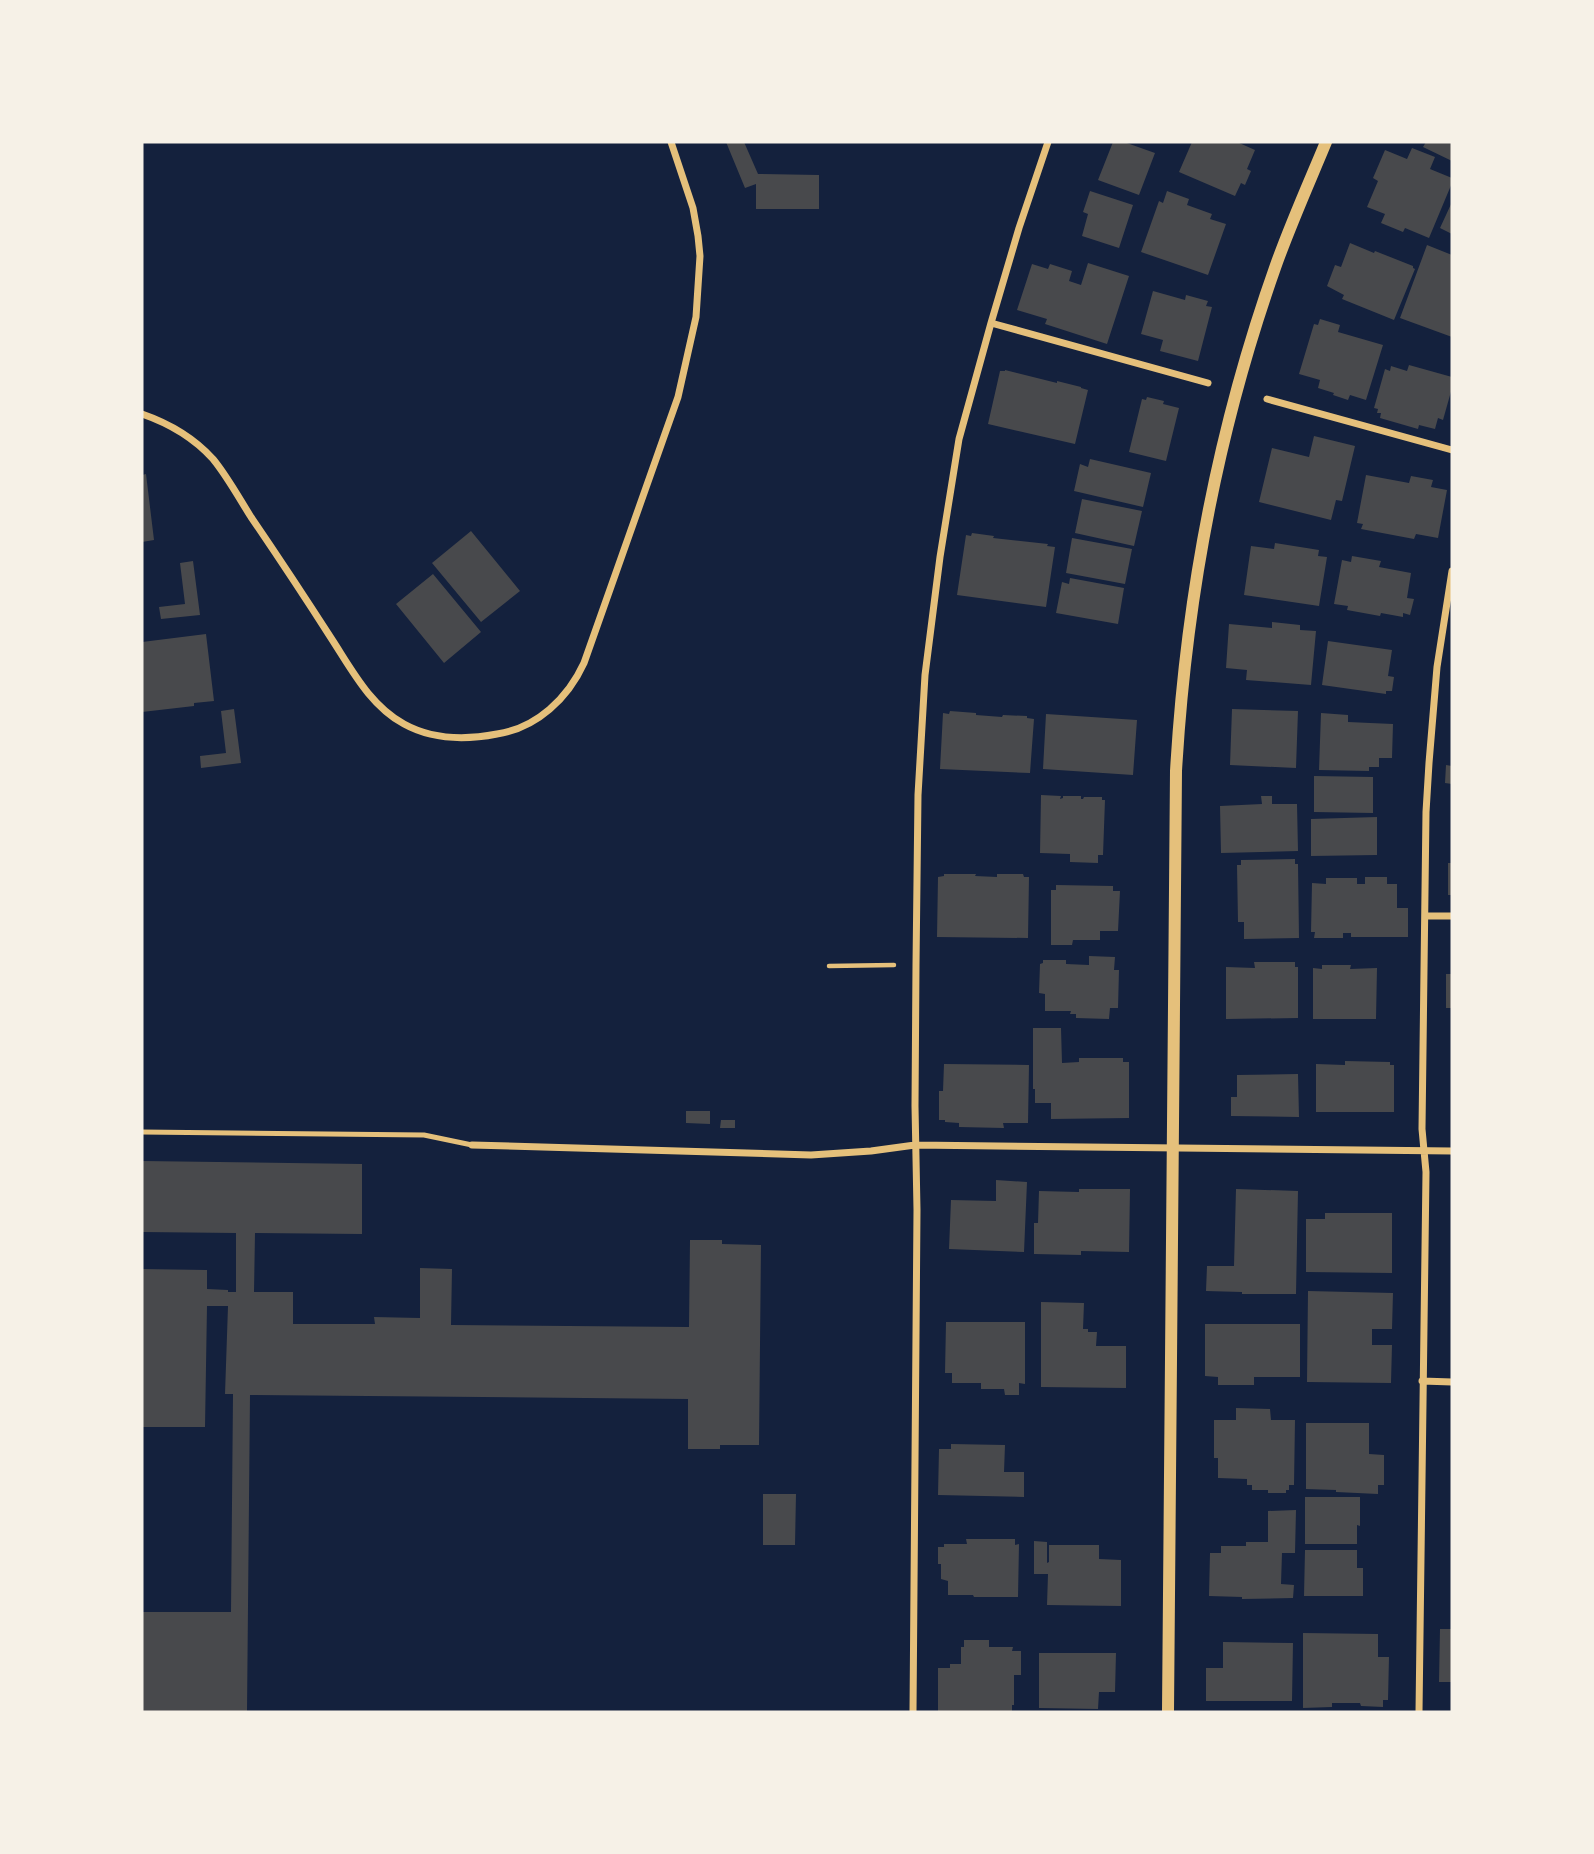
<svg xmlns="http://www.w3.org/2000/svg" width="1594" height="1854" viewBox="0 0 1594 1854" font-family="'Noto Sans',sans-serif">
  <style>
    .building { fill: #48494c }
    .lines { fill: none; stroke-linecap: round; stroke-linejoin: round }
    .path { stroke: #e5c07b; stroke-width: 4.5 }
    .service { stroke: #e5c07b; stroke-width: 5 }
    .minor { stroke: #e5c07b; stroke-width: 7 }
    .tertiary { stroke: #e5c07b; stroke-width: 12 }
  </style>
  <rect width="100%" height="100%" fill="#14213d"/>
  <!-- building -->
  <path class="building" d="M 726,142 L 744,142 L 758,174 L 819,175 L 819,209 L 756,209 L 756,184 L 745,188 Z
    M 1113,142 L 1124,142 L 1155,153 L 1139,195 L 1098,180 Z
    M 1192,142 L 1237,142 L 1255,150 L 1247,169 L 1251,171 L 1245,185 L 1241,183 L 1235,196 L 1179,172 Z
    M 1426,142 L 1452,142 L 1452,161 L 1423,147 Z
    M 1412,148 L 1435,157 L 1430,169 L 1452,178 L 1452,183 L 1429,238 L 1405,228 L 1403,232 L 1381,223 L 1385,214 L 1367,207 L 1378,181 L 1373,178 L 1385,150 L 1407,159 Z
    M 1090,191 L 1133,205 L 1119,248 L 1082,236 L 1088,214 L 1083,212 Z
    M 1167,191 L 1189,199 L 1187,205 L 1212,214 L 1210,219 L 1226,224 L 1208,275 L 1141,252 L 1159,201 L 1163,203 Z
    M 1452,202 L 1452,234 L 1440,228 Z
    M 1350,243 L 1374,253 L 1375,251 L 1413,266 L 1413,268 L 1415,269 L 1394,320 L 1342,299 L 1344,295 L 1327,286 L 1335,265 L 1341,267 Z
    M 1427,245 L 1452,255 L 1452,337 L 1400,318 Z
    M 1088,263 L 1129,276 L 1107,344 L 1045,324 L 1047,319 L 1017,310 L 1032,264 L 1048,269 L 1050,264 L 1072,271 L 1069,281 L 1081,285 Z
    M 1153,291 L 1185,300 L 1186,295 L 1208,301 L 1206,306 L 1212,307 L 1198,361 L 1160,351 L 1163,340 L 1141,334 Z
    M 1320,319 L 1340,325 L 1338,332 L 1383,345 L 1366,400 L 1350,395 L 1348,400 L 1333,395 L 1334,393 L 1318,388 L 1320,380 L 1299,374 L 1314,324 L 1318,325 Z
    M 1409,365 L 1452,377 L 1452,388 L 1443,420 L 1438,418 L 1435,429 L 1419,425 L 1418,429 L 1380,418 L 1381,413 L 1377,413 L 1378,409 L 1374,408 L 1385,369 L 1390,371 L 1391,366 L 1407,371 Z
    M 1005,370 L 1057,383 L 1057,381 L 1081,387 L 1081,388 L 1088,390 L 1075,444 L 988,424 L 1000,371 L 1005,371 Z
    M 1147,397 L 1164,401 L 1163,404 L 1179,408 L 1166,461 L 1129,452 L 1142,399 L 1146,400 Z
    M 1314,436 L 1355,446 L 1342,501 L 1336,500 L 1331,520 L 1259,502 L 1272,448 L 1309,457 Z
    M 1090,459 L 1151,473 L 1143,507 L 1074,491 L 1080,464 L 1088,467 Z
    M 146,474 L 154,540 L 142,542 L 142,475 Z
    M 1366,475 L 1409,483 L 1411,476 L 1433,480 L 1431,487 L 1447,490 L 1438,538 L 1416,534 L 1414,539 L 1361,529 L 1363,524 L 1357,523 Z
    M 1082,499 L 1142,511 L 1134,546 L 1075,533 Z
    M 471,531 L 520,591 L 481,622 L 432,563 Z
    M 972,533 L 994,536 L 993,538 L 1048,544 L 1047,546 L 1055,547 L 1046,607 L 957,595 L 966,535 L 971,536 Z
    M 1072,538 L 1132,549 L 1125,584 L 1066,573 Z
    M 1275,543 L 1319,550 L 1318,556 L 1327,557 L 1319,606 L 1244,595 L 1251,546 L 1274,549 Z
    M 1352,556 L 1381,561 L 1379,567 L 1411,573 L 1407,598 L 1414,599 L 1410,615 L 1403,613 L 1403,617 L 1381,613 L 1380,616 L 1347,610 L 1348,606 L 1334,604 L 1342,560 L 1351,562 Z
    M 193,561 L 200,615 L 161,619 L 159,607 L 185,604 L 180,563 Z
    M 433,574 L 481,632 L 444,663 L 396,604 Z
    M 1070,578 L 1124,588 L 1118,624 L 1056,613 L 1062,582 L 1069,584 Z
    M 1272,622 L 1300,625 L 1300,630 L 1316,631 L 1311,685 L 1246,680 L 1247,670 L 1226,668 L 1229,624 L 1272,628 Z
    M 206,634 L 214,701 L 194,703 L 194,706 L 142,712 L 142,642 Z
    M 1328,641 L 1392,650 L 1388,676 L 1394,677 L 1392,691 L 1386,691 L 1386,694 L 1322,685 Z
    M 234,709 L 241,763 L 201,768 L 200,756 L 226,753 L 221,711 Z
    M 1232,709 L 1298,711 L 1296,768 L 1230,765 Z
    M 950,711 L 976,713 L 976,715 L 1002,717 L 1003,715 L 1027,716 L 1027,718 L 1034,719 L 1030,773 L 940,769 L 943,713 L 949,714 Z
    M 1321,713 L 1348,715 L 1348,722 L 1393,724 L 1392,758 L 1379,758 L 1379,767 L 1369,767 L 1369,771 L 1319,770 Z
    M 1046,714 L 1137,720 L 1133,775 L 1043,769 Z
    M 1446,765 L 1452,766 L 1452,784 L 1445,783 Z
    M 1314,776 L 1373,777 L 1373,813 L 1314,812 Z
    M 1041,795 L 1061,796 L 1060,799 L 1063,798 L 1063,796 L 1081,796 L 1081,799 L 1083,799 L 1084,797 L 1102,797 L 1102,800 L 1105,800 L 1103,855 L 1098,855 L 1098,863 L 1070,862 L 1070,854 L 1040,853 Z
    M 1261,796 L 1272,796 L 1272,804 L 1297,804 L 1298,851 L 1221,853 L 1220,806 L 1262,804 Z
    M 1377,817 L 1377,855 L 1311,856 L 1311,819 Z
    M 1295,859 L 1295,864 L 1298,864 L 1299,938 L 1244,939 L 1244,922 L 1238,922 L 1237,865 L 1241,865 L 1241,860 Z
    M 1448,863 L 1452,863 L 1452,895 L 1448,895 Z
    M 944,874 L 976,874 L 975,876 L 997,877 L 997,874 L 1023,874 L 1024,877 L 1029,877 L 1028,938 L 937,937 L 938,877 L 944,876 Z
    M 1365,877 L 1387,877 L 1387,884 L 1397,884 L 1397,908 L 1408,908 L 1408,937 L 1351,937 L 1351,933 L 1343,933 L 1343,938 L 1314,938 L 1315,932 L 1311,932 L 1312,883 L 1326,884 L 1326,878 L 1357,878 L 1357,884 L 1365,884 Z
    M 1056,885 L 1113,886 L 1113,891 L 1120,891 L 1118,931 L 1100,931 L 1100,940 L 1073,940 L 1072,945 L 1051,945 L 1051,890 L 1056,890 Z
    M 1089,956 L 1115,957 L 1114,970 L 1119,970 L 1118,1008 L 1110,1008 L 1109,1019 L 1076,1018 L 1076,1014 L 1070,1014 L 1071,1011 L 1045,1011 L 1045,994 L 1039,993 L 1040,964 L 1043,963 L 1043,960 L 1066,960 L 1066,964 L 1089,965 Z
    M 1254,962 L 1295,962 L 1295,967 L 1298,967 L 1298,1018 L 1226,1019 L 1226,967 L 1255,968 Z
    M 1322,965 L 1351,965 L 1350,969 L 1377,968 L 1376,1019 L 1313,1019 L 1313,968 L 1322,969 Z
    M 1446,974 L 1452,974 L 1452,1008 L 1446,1008 Z
    M 1033,1028 L 1061,1028 L 1062,1063 L 1079,1062 L 1079,1058 L 1123,1058 L 1123,1062 L 1129,1062 L 1129,1118 L 1051,1119 L 1051,1103 L 1035,1103 L 1035,1089 L 1033,1089 Z
    M 1345,1061 L 1390,1062 L 1390,1065 L 1394,1065 L 1394,1112 L 1316,1112 L 1316,1064 L 1345,1065 Z
    M 944,1064 L 1029,1065 L 1028,1123 L 1003,1123 L 1004,1128 L 959,1127 L 959,1123 L 945,1122 L 945,1120 L 939,1120 L 939,1091 L 943,1091 Z
    M 1298,1074 L 1299,1117 L 1231,1116 L 1231,1097 L 1237,1097 L 1237,1075 Z
    M 686,1111 L 710,1111 L 710,1124 L 686,1123 Z
    M 721,1120 L 735,1120 L 735,1128 L 720,1128 Z
    M 142,1161 L 362,1164 L 362,1234 L 255,1233 L 254,1292 L 293,1292 L 293,1324 L 375,1324 L 374,1317 L 420,1318 L 420,1268 L 452,1269 L 451,1325 L 689,1327 L 690,1240 L 722,1240 L 722,1244 L 761,1245 L 759,1445 L 720,1445 L 720,1449 L 688,1449 L 688,1399 L 250,1395 L 247,1712 L 142,1712 L 142,1612 L 231,1612 L 233,1394 L 225,1394 L 228,1306 L 207,1306 L 205,1427 L 142,1427 L 142,1269 L 207,1270 L 207,1289 L 228,1290 L 228,1292 L 236,1292 L 236,1233 L 142,1232 Z
    M 996,1180 L 1027,1182 L 1024,1252 L 949,1249 L 951,1200 L 996,1201 Z
    M 1079,1189 L 1130,1189 L 1129,1252 L 1081,1251 L 1081,1255 L 1034,1254 L 1034,1223 L 1038,1223 L 1039,1191 L 1079,1192 Z
    M 1236,1189 L 1298,1191 L 1296,1294 L 1242,1294 L 1242,1292 L 1206,1291 L 1207,1266 L 1234,1266 Z
    M 1325,1213 L 1392,1213 L 1392,1273 L 1306,1272 L 1306,1219 L 1325,1219 Z
    M 1308,1291 L 1393,1293 L 1392,1329 L 1372,1329 L 1372,1345 L 1392,1345 L 1391,1383 L 1307,1382 Z
    M 1041,1302 L 1084,1303 L 1083,1329 L 1088,1329 L 1088,1332 L 1097,1332 L 1096,1346 L 1126,1346 L 1126,1388 L 1041,1387 Z
    M 946,1322 L 1025,1322 L 1025,1384 L 1019,1383 L 1019,1395 L 1005,1395 L 1004,1389 L 981,1389 L 981,1383 L 952,1383 L 952,1373 L 945,1373 Z
    M 1205,1324 L 1300,1324 L 1300,1377 L 1254,1377 L 1254,1385 L 1218,1385 L 1218,1377 L 1205,1376 Z
    M 1236,1408 L 1270,1409 L 1271,1420 L 1295,1420 L 1294,1485 L 1289,1485 L 1289,1490 L 1286,1490 L 1286,1493 L 1268,1493 L 1268,1490 L 1252,1490 L 1252,1485 L 1247,1485 L 1247,1479 L 1218,1478 L 1218,1458 L 1214,1458 L 1214,1420 L 1236,1420 Z
    M 1306,1423 L 1369,1423 L 1369,1454 L 1384,1455 L 1384,1485 L 1378,1485 L 1378,1494 L 1336,1492 L 1336,1490 L 1306,1489 Z
    M 951,1444 L 1005,1445 L 1004,1472 L 1024,1472 L 1024,1497 L 938,1495 L 939,1449 L 951,1449 Z
    M 763,1494 L 796,1494 L 795,1545 L 763,1545 Z
    M 1305,1497 L 1360,1497 L 1360,1526 L 1357,1525 L 1357,1544 L 1305,1544 Z
    M 1296,1510 L 1295,1553 L 1282,1553 L 1281,1584 L 1294,1585 L 1293,1598 L 1242,1599 L 1242,1597 L 1209,1596 L 1210,1553 L 1221,1553 L 1221,1546 L 1246,1546 L 1246,1542 L 1268,1542 L 1268,1511 Z
    M 966,1539 L 1015,1539 L 1015,1545 L 1019,1544 L 1018,1597 L 974,1597 L 973,1595 L 948,1595 L 948,1581 L 941,1579 L 941,1564 L 938,1564 L 938,1547 L 944,1547 L 944,1544 L 967,1544 Z
    M 1034,1541 L 1047,1542 L 1047,1563 L 1049,1562 L 1049,1545 L 1099,1545 L 1099,1559 L 1121,1560 L 1121,1606 L 1047,1605 L 1048,1574 L 1034,1574 Z
    M 1305,1550 L 1357,1550 L 1357,1568 L 1363,1568 L 1363,1596 L 1304,1596 Z
    M 1440,1629 L 1452,1629 L 1452,1682 L 1439,1682 Z
    M 1303,1633 L 1378,1634 L 1378,1657 L 1389,1657 L 1388,1700 L 1383,1700 L 1383,1707 L 1361,1706 L 1360,1703 L 1332,1703 L 1332,1707 L 1303,1708 Z
    M 964,1640 L 989,1640 L 989,1647 L 1013,1647 L 1012,1651 L 1021,1651 L 1021,1675 L 1014,1675 L 1014,1705 L 1012,1705 L 1012,1712 L 938,1711 L 938,1668 L 950,1668 L 950,1664 L 961,1664 L 961,1647 L 964,1647 Z
    M 1223,1642 L 1293,1643 L 1292,1701 L 1206,1701 L 1206,1668 L 1223,1668 Z
    M 1039,1653 L 1116,1653 L 1115,1692 L 1099,1692 L 1098,1709 L 1039,1708 Z"/>
  <g class="lines">
    <!-- path -->
    <path class="path" d="M 829,966 L 894,965"/>
    <!-- service -->
    <path class="service" d="M 142,1132 L 424,1135 L 472,1145"/>
    <!-- minor -->
    <path class="minor" d="M 991,323 L 1208,383
      M 1267,399 L 1452,450
      M 142,414 C 168,423 194,438 213,459 C 227,476 239,498 251,517 C 279,558 306,599 333,641 C 353,672 371,706 404,724 C 433,740 466,740 497,734 C 537,728 568,698 584,663 L 678,397 L 696,317 L 700,256 L 698,236 L 693,208 L 671,142
      M 1425,916 L 1452,916
      M 472,1145 L 811,1155 L 871,1151 L 915,1145 L 1452,1151
      M 1422,1381 L 1452,1382
      M 913,1712 L 917,1210 L 915,1106 L 916,965 L 918,795 L 925,675 L 940,557 L 959,439 L 991,323 L 1019,228 L 1048,142
      M 1419,1712 L 1426,1172 L 1422,1129 L 1426,812 L 1429,763 L 1437,667 L 1452,571"/>
    <!-- tertiary -->
    <path class="tertiary" d="M 1168,1712 L 1176,771 C 1186,599 1218,428 1276,265 C 1291,223 1309,183 1326,142"/>
  </g>
  <!-- border -->
  <rect width="1594" height="1854" fill="none" stroke="#f6f1e7" stroke-width="287"/>
</svg>
